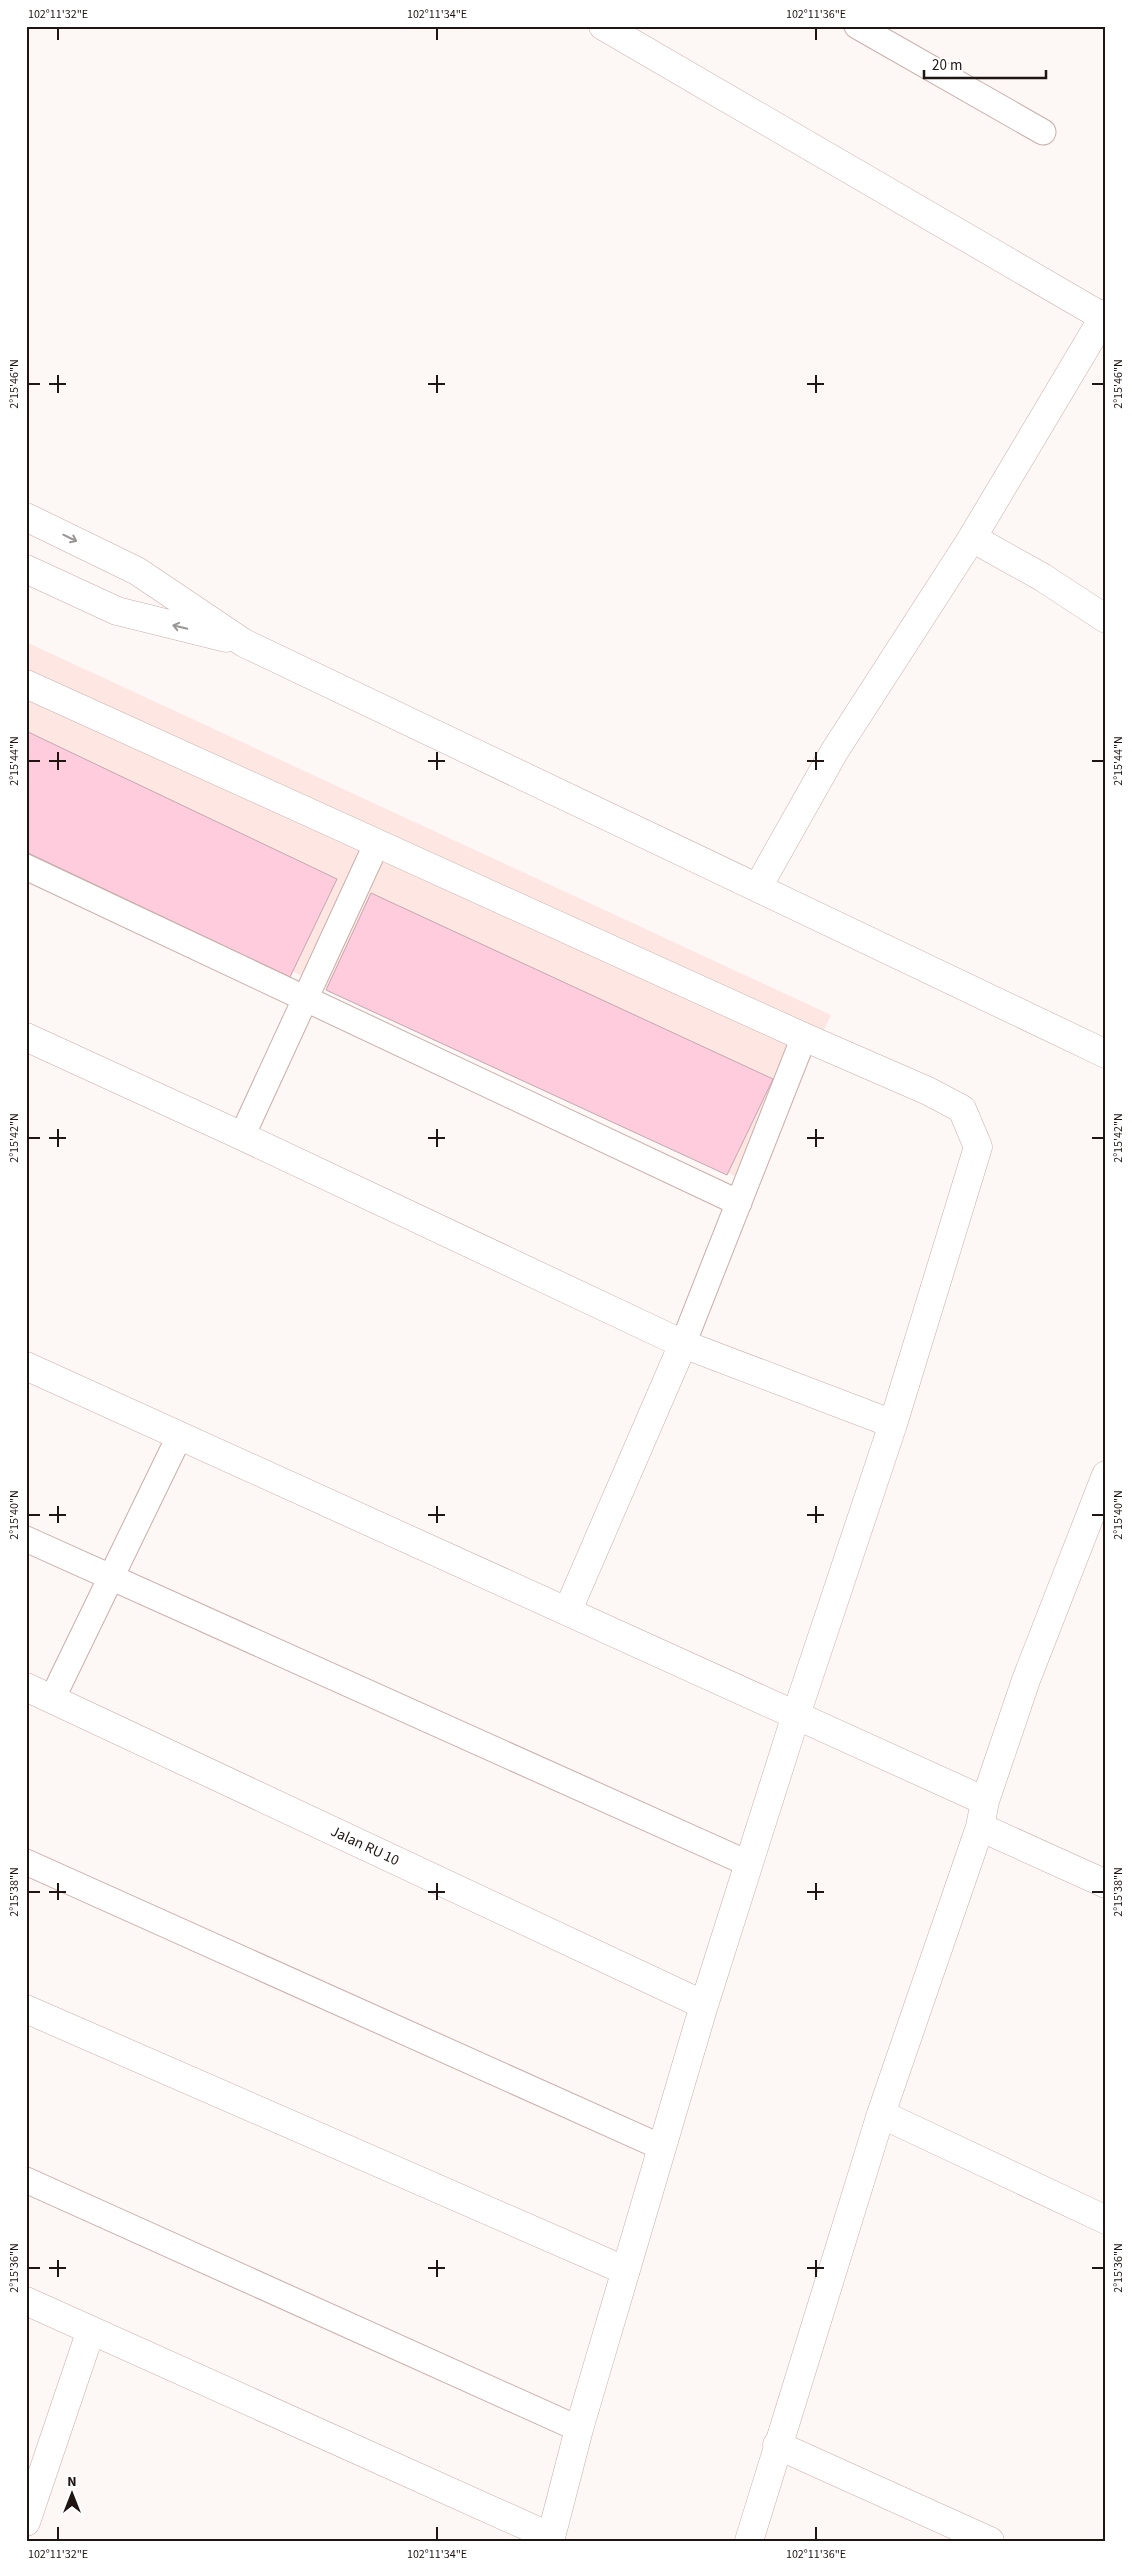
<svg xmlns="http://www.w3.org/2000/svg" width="1132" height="2567" viewBox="0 0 1132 2567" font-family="'Source Sans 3',sans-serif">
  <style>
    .built { fill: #fee7e3 }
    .building { fill: #fcd; stroke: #c1a7af }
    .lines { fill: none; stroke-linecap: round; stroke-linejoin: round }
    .lane-casing { stroke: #caaea9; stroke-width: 27 }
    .street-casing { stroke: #caaea9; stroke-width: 29 }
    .secondary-casing { stroke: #caaea9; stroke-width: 29 }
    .lane { stroke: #fff; stroke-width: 25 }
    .street { stroke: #fff; stroke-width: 28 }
    .secondary { stroke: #fff; stroke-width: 28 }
    .oneway { stroke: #9a9695 }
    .ticks { fill: none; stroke: #1f1513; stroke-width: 2 }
    .labels { text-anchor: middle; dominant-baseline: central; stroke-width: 4.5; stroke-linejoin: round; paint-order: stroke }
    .street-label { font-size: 15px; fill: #1f1513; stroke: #fff }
    .neatline { fill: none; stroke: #1f1513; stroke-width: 2 }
    .ticks-label { font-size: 12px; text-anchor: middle; fill: #1f1513 }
  </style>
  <rect width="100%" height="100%" fill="#fdf7f6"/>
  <!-- built -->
  <path class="built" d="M 26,642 L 831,1015 L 752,1184 L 26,848 Z"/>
  <!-- building -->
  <path class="building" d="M 26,731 L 337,879 L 290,977 L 26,852 Z
    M 371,893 L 773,1079 L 727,1175 L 326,990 Z"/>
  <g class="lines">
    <!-- lane casing -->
    <g class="lane-casing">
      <path id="lane" d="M 857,26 L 1043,132
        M 26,867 L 739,1203
        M 242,1136 L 377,843
        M 683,1344 L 804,1037
        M 26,1539 L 747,1863
        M 52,1699 L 180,1435
        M 26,1862 L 661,2147
        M 26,2180 L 579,2429"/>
    </g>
    <!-- street casing -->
    <g class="street-casing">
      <path id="street" d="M 603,26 L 1103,317
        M 972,538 L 1042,577 L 1106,619
        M 26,684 L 804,1037 L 928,1091 L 962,1109 L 978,1147 L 893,1424 L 796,1715 L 704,2005 L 579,2429 L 550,2541
        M 758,887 L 834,752 L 972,538 L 1106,313
        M 26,1037 L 242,1136 L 683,1344 L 893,1424
        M 26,1366 L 985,1801
        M 568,1610 L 683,1344
        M 26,1687 L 704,2005
        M 980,1827 L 1106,1884
        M 26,2009 L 624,2270
        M 881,2114 L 1106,2220
        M 26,2301 L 551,2537
        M 777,2445 L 990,2541
        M 26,2522 L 91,2330
        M 749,2541 L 881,2114 L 980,1827 L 985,1801 L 1026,1680 L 1106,1475"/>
    </g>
    <!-- secondary casing -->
    <g class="secondary-casing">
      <path id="secondary" d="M 26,517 L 137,571 L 244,643 L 1106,1054
        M 26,569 L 117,611 L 226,638"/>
    </g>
    <!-- lane -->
    <use href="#lane" class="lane"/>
    <!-- street -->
    <use href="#street" class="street"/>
    <!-- secondary -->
    <use href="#secondary" class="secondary"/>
  </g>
  <!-- one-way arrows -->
  <defs><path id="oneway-shaft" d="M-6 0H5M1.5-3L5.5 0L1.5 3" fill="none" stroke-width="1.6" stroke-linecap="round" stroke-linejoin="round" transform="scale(1.25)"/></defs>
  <g class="oneway">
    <use href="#oneway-shaft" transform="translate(70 538) rotate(26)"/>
    <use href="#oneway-shaft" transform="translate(180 627) rotate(-166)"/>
  </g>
  <!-- ticks -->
  <path class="ticks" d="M 58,28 L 58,40M 437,28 L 437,40M 816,28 L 816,40M 58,375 L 58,393M 437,375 L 437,393M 816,375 L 816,393M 28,384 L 40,384M 49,384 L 66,384M 428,384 L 445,384M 807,384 L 824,384M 1092,384 L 1104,384M 58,752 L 58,770M 437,752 L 437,770M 816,752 L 816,770M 28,761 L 40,761M 49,761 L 66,761M 428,761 L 445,761M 807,761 L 824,761M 1092,761 L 1104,761M 58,1129 L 58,1147M 437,1129 L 437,1147M 816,1129 L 816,1147M 28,1138 L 40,1138M 49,1138 L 66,1138M 428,1138 L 445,1138M 807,1138 L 824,1138M 1092,1138 L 1104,1138M 58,1506 L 58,1523M 437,1506 L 437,1523M 816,1506 L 816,1523M 28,1515 L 40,1515M 49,1515 L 66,1515M 428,1515 L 445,1515M 807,1515 L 824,1515M 1092,1515 L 1104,1515M 58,1883 L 58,1900M 437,1883 L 437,1900M 816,1883 L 816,1900M 28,1892 L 40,1892M 49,1892 L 66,1892M 428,1892 L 445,1892M 807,1892 L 824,1892M 1092,1892 L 1104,1892M 58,2260 L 58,2277M 437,2260 L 437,2277M 816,2260 L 816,2277M 28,2268 L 40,2268M 49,2268 L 66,2268M 428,2268 L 445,2268M 807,2268 L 824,2268M 1092,2268 L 1104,2268M 58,2527 L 58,2540M 437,2527 L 437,2540M 816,2527 L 816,2540"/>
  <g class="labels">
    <!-- street labels -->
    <g class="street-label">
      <text transform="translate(365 1846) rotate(25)">Jalan RU 10</text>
    </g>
  </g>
  <!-- border -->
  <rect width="1132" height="2567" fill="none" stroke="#ffffff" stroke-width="55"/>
  <!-- north arrow -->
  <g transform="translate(72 2494)" stroke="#ffffff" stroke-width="4" paint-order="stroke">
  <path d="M0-4L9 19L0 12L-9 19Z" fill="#1f1513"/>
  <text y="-8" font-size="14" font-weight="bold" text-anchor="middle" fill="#1f1513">N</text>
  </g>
  <!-- scale -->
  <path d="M924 70v8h122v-8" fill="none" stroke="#1f1513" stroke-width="2.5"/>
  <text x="932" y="70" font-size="15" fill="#1f1513" stroke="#ffffff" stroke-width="4" paint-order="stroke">20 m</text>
  <rect x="28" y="28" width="1076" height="2512" class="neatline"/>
  <g class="ticks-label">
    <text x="58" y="18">102°11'32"E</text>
    <text x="437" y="18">102°11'34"E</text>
    <text x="816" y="18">102°11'36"E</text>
    <text transform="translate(14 384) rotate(-90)" y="4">2°15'46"N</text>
    <text transform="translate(1118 384) rotate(-90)" y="4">2°15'46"N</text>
    <text transform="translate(14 761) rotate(-90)" y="4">2°15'44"N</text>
    <text transform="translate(1118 761) rotate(-90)" y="4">2°15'44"N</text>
    <text transform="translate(14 1138) rotate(-90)" y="4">2°15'42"N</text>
    <text transform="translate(1118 1138) rotate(-90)" y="4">2°15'42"N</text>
    <text transform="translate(14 1515) rotate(-90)" y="4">2°15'40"N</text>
    <text transform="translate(1118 1515) rotate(-90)" y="4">2°15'40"N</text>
    <text transform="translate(14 1892) rotate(-90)" y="4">2°15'38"N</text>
    <text transform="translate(1118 1892) rotate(-90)" y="4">2°15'38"N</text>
    <text transform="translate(14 2268) rotate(-90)" y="4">2°15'36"N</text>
    <text transform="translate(1118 2268) rotate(-90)" y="4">2°15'36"N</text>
    <text x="58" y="2558">102°11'32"E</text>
    <text x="437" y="2558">102°11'34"E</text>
    <text x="816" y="2558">102°11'36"E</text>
  </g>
</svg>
